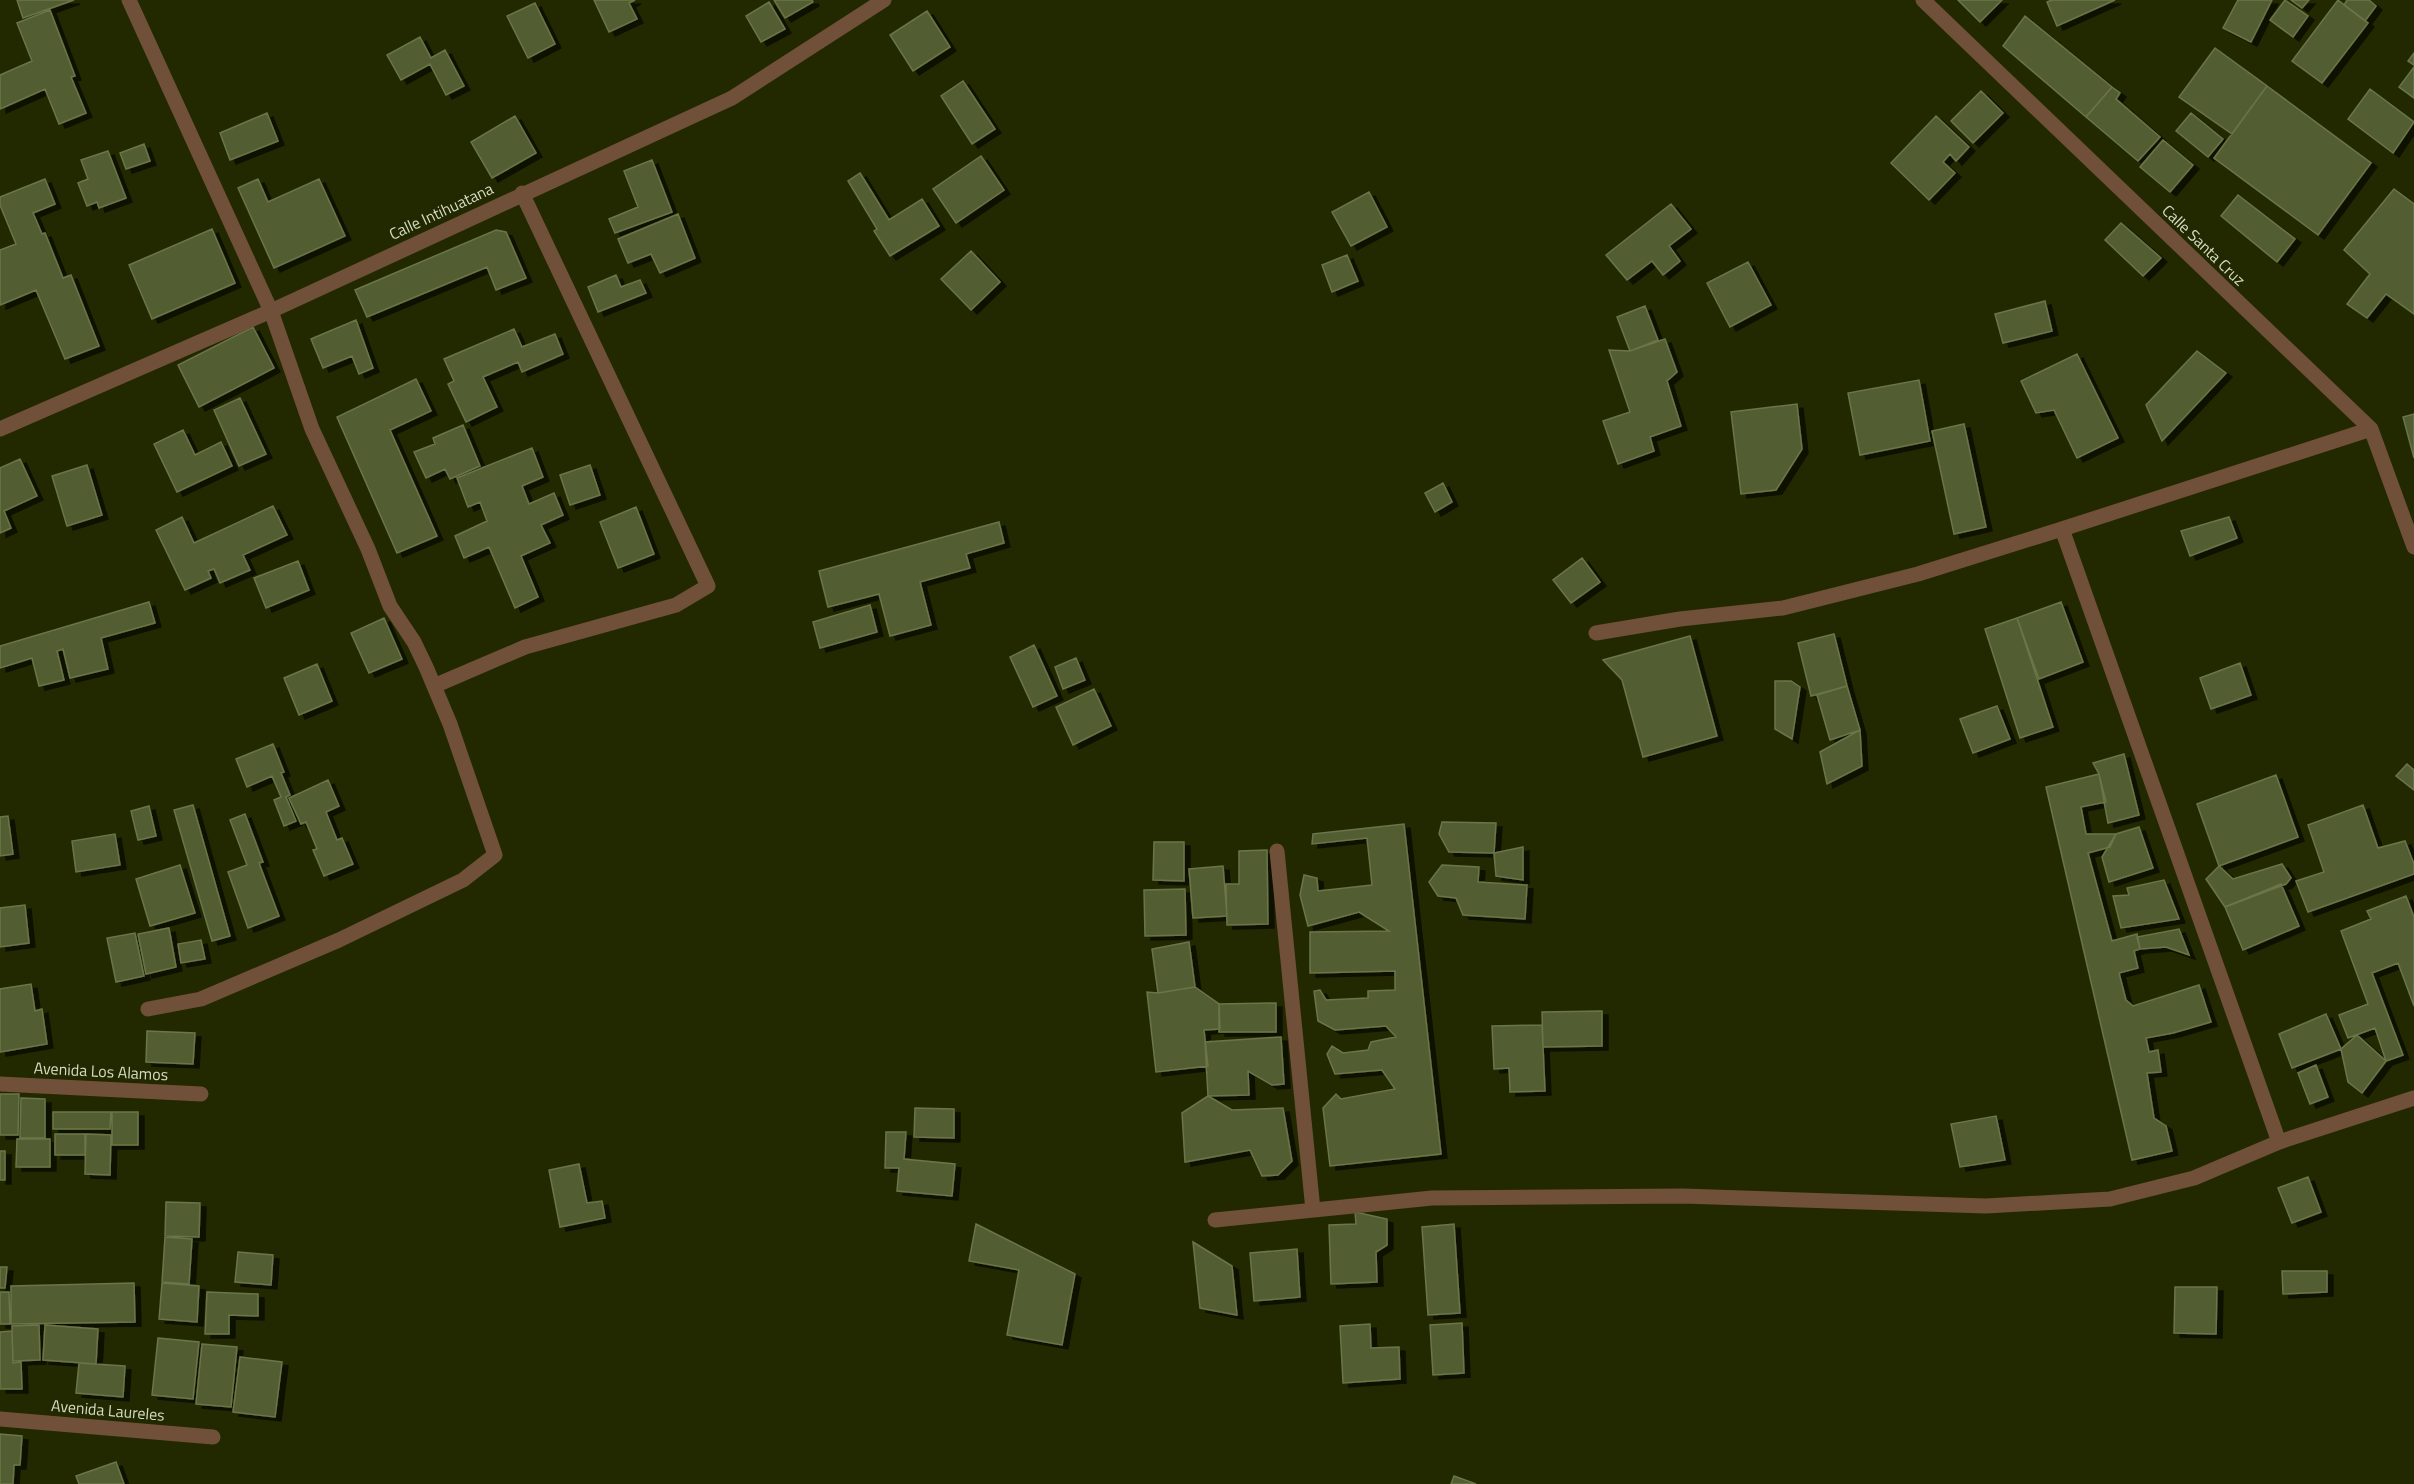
<svg xmlns="http://www.w3.org/2000/svg" width="2414" height="1484" viewBox="0 0 2414 1484" font-family="'Titillium Web',sans-serif">
  <style>
    .building { fill: #535d31; stroke: #6a7548; stroke-width: 1.5; filter: url(#shadow) }
    .lines { fill: none; stroke-linecap: round; stroke-linejoin: round }
    .minor { stroke: #705038; stroke-width: 15 }
    .labels { text-anchor: middle; dominant-baseline: central; stroke-width: 6; stroke-linejoin: round; paint-order: stroke }
    .street-label { font-size: 16px; fill: #d5dbc3; stroke: #222900 }
  </style>
  <defs>
    <filter id="shadow"><feDropShadow dx="6" dy="4" stdDeviation="0" flood-color="#0009"/></filter>
  </defs>
  <rect width="100%" height="100%" fill="#222900"/>
  <!-- building -->
  <path class="building" d="M 17,0 L 74,0 L 23,18 Z
    M 594,0 L 635,0 L 629,3 L 637,19 L 609,32 Z
    M 774,0 L 812,0 L 813,2 L 785,18 Z
    M 1958,0 L 2002,0 L 1980,22 Z
    M 2052,0 L 2115,0 L 2057,26 L 2047,2 Z
    M 2238,0 L 2272,0 L 2251,42 L 2223,28 Z
    M 2285,0 L 2308,16 L 2293,37 L 2270,20 Z
    M 2291,0 L 2309,0 L 2302,8 Z
    M 2338,0 L 2368,23 L 2322,83 L 2292,61 Z
    M 2347,0 L 2369,0 L 2376,6 L 2365,21 L 2344,5 Z
    M 769,2 L 785,29 L 761,42 L 746,16 Z
    M 535,3 L 555,44 L 528,58 L 507,16 Z
    M 50,10 L 75,76 L 71,77 L 86,113 L 59,124 L 45,89 L 0,109 L 0,75 L 32,61 L 17,23 Z
    M 927,11 L 950,47 L 913,71 L 890,35 Z
    M 2025,16 L 2112,87 L 2086,117 L 2003,46 Z
    M 420,37 L 431,58 L 445,50 L 464,86 L 446,95 L 430,64 L 401,80 L 387,55 Z
    M 2215,48 L 2267,86 L 2232,134 L 2179,97 Z
    M 2414,53 L 2414,65 L 2408,61 Z
    M 2414,67 L 2414,98 L 2399,87 Z
    M 963,81 L 995,129 L 972,144 L 941,96 Z
    M 2267,86 L 2371,163 L 2318,235 L 2214,158 Z
    M 2112,87 L 2120,93 L 2116,99 L 2160,137 L 2138,161 L 2086,117 Z
    M 2370,89 L 2414,122 L 2393,153 L 2348,119 Z
    M 1981,91 L 2003,113 L 1973,143 L 1951,121 Z
    M 267,113 L 278,141 L 230,160 L 220,133 Z
    M 2191,113 L 2223,139 L 2208,157 L 2176,131 Z
    M 515,116 L 536,153 L 492,178 L 471,142 Z
    M 1936,116 L 1969,147 L 1956,161 L 1950,154 L 1943,162 L 1955,173 L 1929,200 L 1891,163 Z
    M 2163,140 L 2193,165 L 2170,192 L 2140,167 Z
    M 144,144 L 150,161 L 126,169 L 120,153 Z
    M 108,151 L 126,198 L 99,208 L 97,202 L 87,206 L 78,183 L 88,179 L 81,160 Z
    M 981,156 L 1004,190 L 956,223 L 933,189 Z
    M 652,160 L 672,212 L 615,233 L 609,219 L 638,207 L 624,171 Z
    M 860,173 L 889,220 L 922,199 L 939,226 L 890,256 L 874,231 L 877,229 L 848,181 Z
    M 45,179 L 55,204 L 33,213 L 42,234 L 45,233 L 63,278 L 71,275 L 99,346 L 65,359 L 36,290 L 0,305 L 0,250 L 16,244 L 0,205 L 0,197 Z
    M 258,179 L 268,202 L 319,179 L 345,236 L 274,268 L 238,188 Z
    M 2394,189 L 2414,204 L 2414,314 L 2386,294 L 2367,318 L 2347,304 L 2370,274 L 2344,250 Z
    M 1369,192 L 1387,227 L 1351,246 L 1332,212 Z
    M 2238,195 L 2295,239 L 2277,262 L 2221,216 Z
    M 1671,204 L 1691,229 L 1669,246 L 1680,261 L 1663,275 L 1652,261 L 1627,280 L 1606,255 Z
    M 678,214 L 695,258 L 660,273 L 651,254 L 628,263 L 618,239 Z
    M 2121,223 L 2161,258 L 2143,276 L 2105,240 Z
    M 212,229 L 235,283 L 152,319 L 129,265 Z
    M 496,230 L 506,232 L 526,278 L 496,290 L 487,267 L 367,317 L 355,290 Z
    M 971,251 L 1000,282 L 971,310 L 941,279 Z
    M 1347,255 L 1358,281 L 1332,292 L 1322,265 Z
    M 1748,262 L 1771,305 L 1730,327 L 1707,283 Z
    M 616,275 L 621,287 L 640,280 L 646,293 L 598,312 L 588,287 Z
    M 2045,301 L 2052,331 L 2003,343 L 1995,314 Z
    M 1645,306 L 1658,340 L 1630,351 L 1617,317 Z
    M 356,320 L 373,368 L 359,374 L 352,356 L 323,368 L 311,339 Z
    M 253,327 L 274,368 L 199,407 L 178,365 Z
    M 514,329 L 522,347 L 555,334 L 563,354 L 522,372 L 518,362 L 483,377 L 497,407 L 466,422 L 448,384 L 454,381 L 444,359 Z
    M 1665,339 L 1677,372 L 1667,381 L 1681,426 L 1650,437 L 1654,451 L 1618,464 L 1603,421 L 1630,412 L 1609,350 L 1630,351 Z
    M 2197,351 L 2226,373 L 2162,441 L 2146,405 Z
    M 2077,354 L 2118,438 L 2077,458 L 2054,410 L 2036,413 L 2021,381 Z
    M 416,379 L 431,411 L 390,430 L 437,536 L 397,553 L 337,417 Z
    M 1919,380 L 1930,441 L 1860,455 L 1848,393 Z
    M 240,398 L 266,454 L 239,466 L 214,410 Z
    M 1797,404 L 1802,449 L 1776,490 L 1741,494 L 1731,412 Z
    M 2414,414 L 2414,458 L 2403,417 Z
    M 1964,424 L 1986,527 L 1954,534 L 1932,431 Z
    M 463,425 L 480,466 L 450,479 L 445,469 L 426,478 L 414,452 L 435,444 L 433,438 Z
    M 183,430 L 195,455 L 221,442 L 232,466 L 177,492 L 154,444 Z
    M 532,448 L 543,477 L 522,486 L 529,504 L 554,493 L 563,515 L 541,525 L 550,543 L 521,556 L 538,597 L 515,608 L 489,547 L 464,558 L 455,536 L 487,521 L 480,502 L 468,507 L 457,478 Z
    M 20,459 L 37,496 L 4,511 L 11,528 L 0,533 L 0,468 Z
    M 87,465 L 102,515 L 67,526 L 52,476 Z
    M 590,465 L 600,495 L 570,505 L 560,475 Z
    M 1443,483 L 1452,502 L 1435,512 L 1425,493 Z
    M 273,506 L 287,535 L 243,555 L 250,570 L 220,583 L 214,569 L 208,571 L 211,578 L 185,590 L 156,530 L 182,517 L 194,543 Z
    M 636,507 L 654,554 L 618,568 L 600,522 Z
    M 2229,517 L 2237,538 L 2190,556 L 2181,531 Z
    M 999,522 L 1004,543 L 966,554 L 970,568 L 920,582 L 931,625 L 890,636 L 879,594 L 828,607 L 819,571 Z
    M 1582,558 L 1600,582 L 1571,603 L 1553,580 Z
    M 298,561 L 309,590 L 266,608 L 254,578 Z
    M 149,602 L 155,623 L 101,638 L 108,669 L 70,678 L 63,649 L 57,651 L 64,680 L 39,686 L 32,658 L 0,668 L 0,646 Z
    M 2061,602 L 2083,662 L 2039,679 L 2017,618 Z
    M 870,605 L 877,632 L 820,648 L 813,622 Z
    M 384,618 L 402,659 L 369,673 L 351,633 Z
    M 2017,618 L 2053,727 L 2020,738 L 1985,629 Z
    M 1834,634 L 1847,686 L 1811,696 L 1798,643 Z
    M 1690,636 L 1717,736 L 1643,757 L 1622,680 L 1603,660 Z
    M 1034,645 L 1057,696 L 1033,707 L 1010,657 Z
    M 1076,658 L 1085,680 L 1063,689 L 1055,667 Z
    M 2240,663 L 2251,695 L 2211,709 L 2200,678 Z
    M 317,664 L 332,701 L 299,715 L 284,678 Z
    M 1775,681 L 1791,681 L 1800,687 L 1792,739 L 1775,729 Z
    M 1847,686 L 1860,730 L 1830,740 L 1817,695 Z
    M 1094,689 L 1111,726 L 1073,745 L 1056,707 Z
    M 1997,706 L 2010,739 L 1973,753 L 1960,719 Z
    M 1860,730 L 1862,766 L 1827,784 L 1820,752 Z
    M 273,744 L 284,772 L 281,773 L 290,795 L 286,797 L 296,821 L 284,826 L 274,800 L 281,797 L 272,776 L 247,787 L 236,759 Z
    M 2124,754 L 2139,815 L 2108,823 L 2099,774 L 2093,763 Z
    M 2407,764 L 2414,770 L 2414,790 L 2396,776 Z
    M 2099,774 L 2106,802 L 2081,807 L 2086,834 L 2116,834 L 2110,847 L 2088,853 L 2112,941 L 2137,934 L 2140,949 L 2134,951 L 2138,968 L 2119,973 L 2126,1000 L 2133,1006 L 2199,985 L 2211,1022 L 2173,1033 L 2146,1038 L 2149,1052 L 2158,1050 L 2161,1072 L 2147,1073 L 2154,1118 L 2166,1126 L 2172,1151 L 2132,1160 L 2046,787 Z
    M 2276,775 L 2298,837 L 2219,866 L 2197,804 Z
    M 328,780 L 339,806 L 326,812 L 337,840 L 342,838 L 353,864 L 324,876 L 313,850 L 317,849 L 306,822 L 301,824 L 289,798 Z
    M 193,805 L 230,936 L 212,941 L 174,810 Z
    M 2363,805 L 2378,848 L 2405,841 L 2414,864 L 2414,874 L 2308,912 L 2296,881 L 2324,872 L 2308,825 Z
    M 149,806 L 156,836 L 138,840 L 131,811 Z
    M 245,814 L 263,862 L 259,863 L 279,916 L 248,928 L 228,872 L 247,865 L 230,820 Z
    M 8,816 L 13,854 L 0,856 L 0,817 Z
    M 1442,822 L 1496,823 L 1494,853 L 1449,852 L 1439,834 Z
    M 1404,824 L 1441,1154 L 1330,1166 L 1323,1108 L 1336,1094 L 1341,1099 L 1395,1089 L 1382,1070 L 1335,1074 L 1327,1054 L 1332,1046 L 1343,1053 L 1368,1050 L 1371,1042 L 1396,1037 L 1386,1026 L 1335,1030 L 1318,1021 L 1314,991 L 1320,990 L 1326,1000 L 1368,998 L 1368,991 L 1395,990 L 1395,971 L 1310,973 L 1310,932 L 1389,931 L 1359,912 L 1308,926 L 1300,895 L 1304,875 L 1317,878 L 1318,891 L 1372,885 L 1367,838 L 1312,844 L 1313,834 Z
    M 2139,827 L 2153,868 L 2109,882 L 2102,857 L 2116,834 Z
    M 115,834 L 120,865 L 76,872 L 72,841 Z
    M 1154,842 L 1184,842 L 1184,881 L 1153,880 Z
    M 1523,847 L 1523,880 L 1496,876 L 1494,853 Z
    M 1267,850 L 1268,924 L 1227,925 L 1226,884 L 1239,884 L 1239,851 Z
    M 2282,864 L 2291,878 L 2286,884 L 2225,907 L 2206,879 L 2219,866 L 2233,879 Z
    M 180,865 L 195,913 L 150,926 L 136,879 Z
    M 1442,865 L 1479,867 L 1478,882 L 1527,885 L 1525,919 L 1463,915 L 1456,898 L 1438,896 L 1429,882 Z
    M 1223,866 L 1227,916 L 1193,918 L 1189,869 Z
    M 2164,880 L 2179,919 L 2121,928 L 2113,896 L 2129,895 L 2127,888 Z
    M 2281,884 L 2299,926 L 2243,950 L 2225,907 Z
    M 1185,889 L 1186,935 L 1145,936 L 1144,890 Z
    M 2406,896 L 2414,917 L 2414,1006 L 2398,963 L 2372,973 L 2403,1055 L 2386,1061 L 2375,1028 L 2348,1038 L 2339,1015 L 2368,1004 L 2341,931 L 2371,919 L 2367,911 Z
    M 25,905 L 29,943 L 0,947 L 0,908 Z
    M 169,928 L 176,967 L 146,974 L 138,934 Z
    M 2179,929 L 2189,955 L 2166,947 L 2140,949 L 2137,937 Z
    M 135,933 L 144,976 L 116,982 L 107,938 Z
    M 201,940 L 205,959 L 181,963 L 178,944 Z
    M 1189,942 L 1195,987 L 1158,993 L 1152,949 Z
    M 31,984 L 35,1011 L 42,1009 L 47,1044 L 0,1052 L 0,989 Z
    M 1195,987 L 1219,1004 L 1220,1029 L 1204,1030 L 1208,1066 L 1156,1072 L 1147,992 L 1158,993 Z
    M 1276,1003 L 1276,1032 L 1219,1032 L 1219,1004 Z
    M 1602,1011 L 1602,1046 L 1543,1047 L 1542,1012 Z
    M 2326,1014 L 2341,1049 L 2292,1068 L 2279,1034 Z
    M 1542,1025 L 1545,1091 L 1510,1092 L 1509,1068 L 1494,1069 L 1492,1026 Z
    M 147,1031 L 195,1033 L 193,1064 L 146,1062 Z
    M 2357,1035 L 2386,1061 L 2362,1093 L 2348,1082 L 2341,1049 Z
    M 1281,1037 L 1284,1084 L 1272,1085 L 1248,1071 L 1249,1095 L 1208,1096 L 1205,1042 Z
    M 2316,1065 L 2328,1097 L 2310,1104 L 2298,1073 Z
    M 0,1094 L 19,1094 L 18,1135 L 0,1135 Z
    M 1208,1096 L 1232,1110 L 1283,1108 L 1292,1161 L 1278,1175 L 1262,1176 L 1250,1150 L 1185,1162 L 1182,1113 Z
    M 21,1098 L 45,1099 L 45,1138 L 20,1138 Z
    M 915,1108 L 954,1109 L 954,1138 L 914,1137 Z
    M 53,1112 L 111,1112 L 110,1129 L 53,1129 Z
    M 112,1112 L 138,1112 L 138,1145 L 112,1145 Z
    M 1996,1116 L 2005,1160 L 1960,1167 L 1951,1124 Z
    M 886,1132 L 906,1132 L 904,1159 L 955,1164 L 952,1196 L 897,1191 L 899,1168 L 885,1168 Z
    M 55,1134 L 85,1134 L 85,1155 L 55,1155 Z
    M 86,1134 L 111,1135 L 110,1175 L 85,1174 Z
    M 17,1139 L 50,1139 L 50,1167 L 16,1167 Z
    M 0,1151 L 5,1151 L 5,1180 L 0,1180 Z
    M 579,1164 L 587,1203 L 602,1201 L 605,1218 L 560,1227 L 549,1170 Z
    M 2308,1177 L 2321,1212 L 2292,1223 L 2278,1188 Z
    M 166,1202 L 200,1203 L 199,1237 L 165,1236 Z
    M 1355,1212 L 1387,1219 L 1387,1245 L 1376,1252 L 1377,1282 L 1331,1284 L 1329,1225 L 1356,1224 Z
    M 976,1224 L 1075,1274 L 1062,1345 L 1007,1335 L 1019,1270 L 969,1261 Z
    M 1454,1224 L 1460,1313 L 1428,1315 L 1422,1227 Z
    M 165,1237 L 192,1239 L 189,1284 L 162,1282 Z
    M 1193,1242 L 1232,1266 L 1237,1315 L 1200,1308 Z
    M 1297,1249 L 1300,1297 L 1254,1301 L 1250,1253 Z
    M 238,1252 L 273,1255 L 271,1285 L 235,1282 Z
    M 0,1267 L 7,1267 L 5,1288 L 0,1288 Z
    M 2282,1271 L 2327,1271 L 2327,1292 L 2283,1294 Z
    M 134,1283 L 135,1322 L 11,1324 L 11,1286 Z
    M 162,1283 L 199,1286 L 197,1322 L 159,1319 Z
    M 2175,1287 L 2217,1287 L 2216,1334 L 2174,1333 Z
    M 0,1292 L 9,1292 L 10,1324 L 0,1324 Z
    M 207,1292 L 258,1294 L 258,1316 L 229,1315 L 229,1334 L 205,1334 Z
    M 1462,1323 L 1464,1373 L 1433,1375 L 1430,1325 Z
    M 1370,1324 L 1371,1348 L 1399,1347 L 1400,1379 L 1343,1383 L 1340,1326 Z
    M 39,1325 L 40,1360 L 13,1361 L 12,1326 Z
    M 45,1325 L 98,1329 L 96,1364 L 43,1360 Z
    M 12,1331 L 13,1363 L 21,1362 L 22,1389 L 0,1389 L 0,1332 Z
    M 158,1338 L 199,1342 L 193,1399 L 152,1395 Z
    M 202,1344 L 237,1347 L 231,1407 L 196,1404 Z
    M 240,1357 L 282,1362 L 275,1417 L 233,1412 Z
    M 79,1363 L 125,1366 L 123,1397 L 76,1393 Z
    M 0,1434 L 22,1436 L 20,1465 L 14,1465 L 13,1484 L 0,1484 Z
    M 116,1462 L 124,1484 L 79,1484 L 76,1476 Z
    M 1454,1476 L 1476,1484 L 1451,1484 Z"/>
  <g class="lines">
    <!-- minor -->
    <path class="minor" d="M 129,0 L 271,311 L 312,429 L 368,549 L 390,606 L 414,642 L 426,667 L 450,724 L 495,855 L 463,880 L 339,940 L 201,999 L 148,1009
      M 1923,0 L 2371,429 L 2414,547
      M 0,429 L 271,311 L 732,98 L 884,0
      M 2371,429 L 2062,529 L 2279,1142 L 2414,1098
      M 1596,633 L 1680,619 L 1783,608 L 1918,574 L 2062,529
      M 434,686 L 525,647 L 676,605 L 708,586 L 522,193
      M 1277,851 L 1313,1210
      M 0,1084 L 201,1094
      M 1215,1220 L 1432,1198 L 1683,1196 L 1986,1206 L 2110,1199 L 2194,1178 L 2279,1142
      M 0,1419 L 213,1437"/>
  </g>
  <g class="labels">
    <!-- street labels -->
    <g class="street-label">
      <text transform="translate(441 211) rotate(-25)">Calle Intihuatana</text>
      <text transform="translate(2204 245) rotate(44)">Calle Santa Cruz</text>
      <text transform="translate(101 1071) rotate(3)">Avenida Los Alamos</text>
      <text transform="translate(108 1410) rotate(5)">Avenida Laureles</text>
    </g>
  </g>
</svg>
